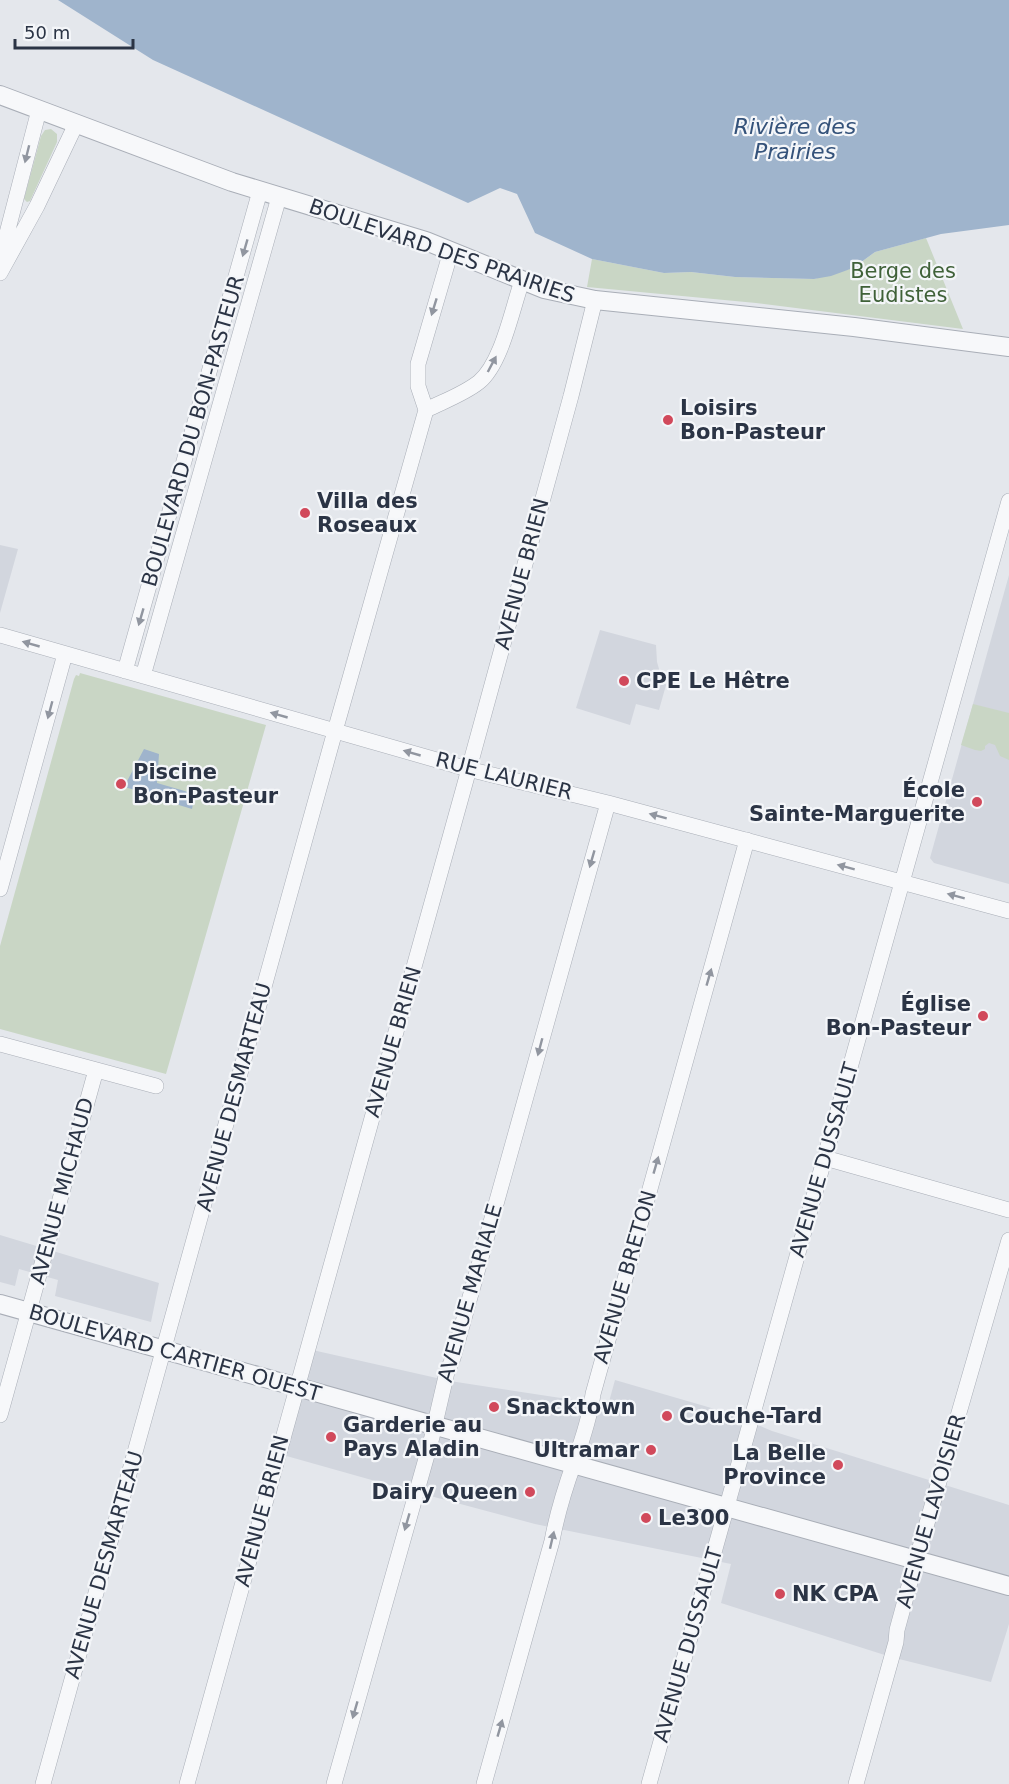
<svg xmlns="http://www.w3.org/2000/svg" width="1009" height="1784" viewBox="0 0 1009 1784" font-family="'DejaVu Sans',sans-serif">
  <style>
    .built { fill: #d2d6de }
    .green { fill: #c9d6c5 }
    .water { fill: #9fb4cc }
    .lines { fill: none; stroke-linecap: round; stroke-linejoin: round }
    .minor-casing { stroke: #a9aeb7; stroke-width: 16 }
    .tertiary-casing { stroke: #a9aeb7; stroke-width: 20 }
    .minor { stroke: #f7f8fa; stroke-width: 15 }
    .tertiary { stroke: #f7f8fa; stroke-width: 18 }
    .oneway { fill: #9196a0 }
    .poi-dot { fill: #d1495b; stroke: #f4f6f9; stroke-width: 2 }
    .labels { text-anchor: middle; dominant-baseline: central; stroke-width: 4.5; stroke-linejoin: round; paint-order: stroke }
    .street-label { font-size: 21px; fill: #2b3445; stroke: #f4f6f9 }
    .park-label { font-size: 21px; fill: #3f6138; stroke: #f4f6f9 }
    .poi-label { font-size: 21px; font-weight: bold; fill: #2b3445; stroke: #f4f6f9; text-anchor: start }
    .water-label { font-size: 22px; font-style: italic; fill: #34527a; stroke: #f4f6f9 }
  </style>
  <rect width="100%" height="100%" fill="#e4e7ec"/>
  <!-- built -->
  <path class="built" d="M 0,545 L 18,549 L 0,613 Z
    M 1009,575 L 1009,884 L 934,863 L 930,858 Z
    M 600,630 L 656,645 L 657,662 L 661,676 L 666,685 L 659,710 L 636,704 L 630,725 L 576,708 Z
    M 0,1235 L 159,1283 L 151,1322 L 55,1296 L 58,1280 L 19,1269 L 15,1286 L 0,1282 Z
    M 308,1349 L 450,1381 L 574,1400 L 607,1409 L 615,1380 L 732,1414 L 772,1431 L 1009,1505 L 1009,1624 L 991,1682 L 891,1657 L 721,1603 L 731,1564 L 535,1524 L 393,1486 L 283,1455 Z"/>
  <!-- green -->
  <path class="green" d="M 51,129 L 57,134 L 57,142 L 30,201 L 27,202 L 24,199 L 41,136 L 45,130 Z
    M 926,238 L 963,329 L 756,303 L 587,287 L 592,259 L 664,273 L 691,272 L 735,277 L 814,279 L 853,268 L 875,252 Z
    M 80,673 L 266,725 L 166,1074 L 0,1029 L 0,946 L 74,679 L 76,675 L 79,676 Z
    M 973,704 L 1009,713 L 1009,760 L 1000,756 L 995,745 L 989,743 L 985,746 L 985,749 L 981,751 L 975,750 L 961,745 Z"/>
  <!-- water -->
  <path class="water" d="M 58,0 L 1009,0 L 1009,225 L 941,234 L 875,252 L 853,268 L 831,276 L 814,279 L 735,277 L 691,272 L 664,273 L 592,259 L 535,233 L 517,194 L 500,188 L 468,203 L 153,60 Z
    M 144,749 L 159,754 L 157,783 L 195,794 L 192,809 L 149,796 L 147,793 L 124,787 Z"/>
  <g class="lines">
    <!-- minor casing -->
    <g class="minor-casing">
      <path id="minor" d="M 0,260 L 39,110
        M 0,273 L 37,206 L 76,124
        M 426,410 C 444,401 464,394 479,382 C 502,363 512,309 522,281
        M 0,635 L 468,769 L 608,803 L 1009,911
        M 125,671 L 260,191
        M 143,676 L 279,197
        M 0,889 L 65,654
        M 0,1044 L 156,1086
        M 825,1158 L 1009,1210
        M 0,1415 L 96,1070
        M 43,1784 L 335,731 L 426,410 L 418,386 L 418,364 L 451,251
        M 187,1784 L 464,787 L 571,396 L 595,300
        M 334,1784 L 431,1441 L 447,1372 L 453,1358 L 608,803
        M 484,1784 L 552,1541 C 557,1514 565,1488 574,1463 C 582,1441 590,1417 593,1394 L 747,840
        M 649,1784 L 1009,501
        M 856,1784 L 896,1642 L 897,1630 L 912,1575 L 1009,1240"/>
    </g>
    <!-- tertiary casing -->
    <g class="tertiary-casing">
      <path id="tertiary" d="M 0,95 L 232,182 L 426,241 L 544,289 L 595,300 L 854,327 L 1009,347
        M 0,1304 L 1009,1586"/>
    </g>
    <!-- minor -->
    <use href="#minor" class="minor"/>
    <!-- tertiary -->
    <use href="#tertiary" class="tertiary"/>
  </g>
  <!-- one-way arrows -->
  <defs><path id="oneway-solid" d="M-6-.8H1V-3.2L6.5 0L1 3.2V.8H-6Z" transform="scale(1.5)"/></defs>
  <g class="oneway">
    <use href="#oneway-solid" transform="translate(27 154) rotate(104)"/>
    <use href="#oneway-solid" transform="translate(245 248) rotate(106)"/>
    <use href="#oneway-solid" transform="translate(434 307) rotate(107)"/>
    <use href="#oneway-solid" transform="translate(492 364) rotate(-62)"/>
    <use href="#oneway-solid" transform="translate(141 617) rotate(106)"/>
    <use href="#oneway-solid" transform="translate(31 644) rotate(-164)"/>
    <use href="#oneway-solid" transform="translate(50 710) rotate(105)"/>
    <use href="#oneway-solid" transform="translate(279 715) rotate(-164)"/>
    <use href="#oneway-solid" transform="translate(412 753) rotate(-164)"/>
    <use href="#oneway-solid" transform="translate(658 816) rotate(-165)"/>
    <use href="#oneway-solid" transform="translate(592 859) rotate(106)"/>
    <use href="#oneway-solid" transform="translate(846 867) rotate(-165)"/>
    <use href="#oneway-solid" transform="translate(956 896) rotate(-165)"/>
    <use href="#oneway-solid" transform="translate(709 977) rotate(-74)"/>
    <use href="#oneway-solid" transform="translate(540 1047) rotate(105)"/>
    <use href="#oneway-solid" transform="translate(656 1165) rotate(-74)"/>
    <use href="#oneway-solid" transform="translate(407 1522) rotate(106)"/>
    <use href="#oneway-solid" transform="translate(552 1540) rotate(-77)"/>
    <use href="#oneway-solid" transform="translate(355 1710) rotate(106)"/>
    <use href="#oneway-solid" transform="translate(500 1728) rotate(-74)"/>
  </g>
  <!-- markers -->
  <g class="poi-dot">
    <circle cx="668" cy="420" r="6"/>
    <circle cx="305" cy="513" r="6"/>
    <circle cx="624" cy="681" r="6"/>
    <circle cx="121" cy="784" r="6"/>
    <circle cx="977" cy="802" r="6"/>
    <circle cx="983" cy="1016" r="6"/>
    <circle cx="494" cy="1407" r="6"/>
    <circle cx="667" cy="1416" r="6"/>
    <circle cx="331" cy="1437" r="6"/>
    <circle cx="651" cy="1450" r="6"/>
    <circle cx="838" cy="1465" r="6"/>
    <circle cx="530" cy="1492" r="6"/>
    <circle cx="646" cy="1518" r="6"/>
    <circle cx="780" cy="1594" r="6"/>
  </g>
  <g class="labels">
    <!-- street labels -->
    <g class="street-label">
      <text transform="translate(442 251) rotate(19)">BOULEVARD DES PRAIRIES</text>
      <text transform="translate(193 431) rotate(-74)">BOULEVARD DU BON-PASTEUR</text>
      <text transform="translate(522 574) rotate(-75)">AVENUE BRIEN</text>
      <text transform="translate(504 776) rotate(14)">RUE LAURIER</text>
      <text transform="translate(393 1042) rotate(-74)">AVENUE BRIEN</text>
      <text transform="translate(234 1097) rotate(-75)">AVENUE DESMARTEAU</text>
      <text transform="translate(824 1160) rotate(-74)">AVENUE DUSSAULT</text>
      <text transform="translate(62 1191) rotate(-75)">AVENUE MICHAUD</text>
      <text transform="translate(625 1277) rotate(-74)">AVENUE BRETON</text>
      <text transform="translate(470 1293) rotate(-74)">AVENUE MARIALE</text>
      <text transform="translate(175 1353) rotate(16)">BOULEVARD CARTIER OUEST</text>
      <text transform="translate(262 1511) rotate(-75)">AVENUE BRIEN</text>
      <text transform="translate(931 1511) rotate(-74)">AVENUE LAVOISIER</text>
      <text transform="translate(104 1565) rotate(-74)">AVENUE DESMARTEAU</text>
      <text transform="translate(688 1645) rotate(-74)">AVENUE DUSSAULT</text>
    </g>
    <!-- park labels -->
    <g class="park-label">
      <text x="903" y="271">Berge des<tspan x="903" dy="24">Eudistes</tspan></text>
    </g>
    <!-- poi labels -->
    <g class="poi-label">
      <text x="680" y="408">Loisirs<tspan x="680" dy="24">Bon-Pasteur</tspan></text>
      <text x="317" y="501">Villa des<tspan x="317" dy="24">Roseaux</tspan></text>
      <text x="636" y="681">CPE Le Hêtre</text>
      <text x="133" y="772">Piscine<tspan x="133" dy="24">Bon-Pasteur</tspan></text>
      <text x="965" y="790" text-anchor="end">École<tspan x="965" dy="24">Sainte-Marguerite</tspan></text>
      <text x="971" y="1004" text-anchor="end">Église<tspan x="971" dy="24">Bon-Pasteur</tspan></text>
      <text x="506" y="1407">Snacktown</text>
      <text x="679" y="1416">Couche-Tard</text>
      <text x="343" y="1425">Garderie au<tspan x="343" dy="24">Pays Aladin</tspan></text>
      <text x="639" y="1450" text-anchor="end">Ultramar</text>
      <text x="826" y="1453" text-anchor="end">La Belle<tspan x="826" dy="24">Province</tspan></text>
      <text x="518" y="1492" text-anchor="end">Dairy Queen</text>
      <text x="658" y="1518">Le300</text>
      <text x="792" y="1594">NK CPA</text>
    </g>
    <!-- water labels -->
    <g class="water-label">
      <text x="795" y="126">Rivière des<tspan x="795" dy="25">Prairies</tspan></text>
    </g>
  </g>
  <!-- scale -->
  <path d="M15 39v9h118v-9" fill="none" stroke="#2b3445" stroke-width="3"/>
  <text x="24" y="39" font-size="18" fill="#2b3445" stroke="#f4f6f9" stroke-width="4.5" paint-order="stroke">50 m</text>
</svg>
